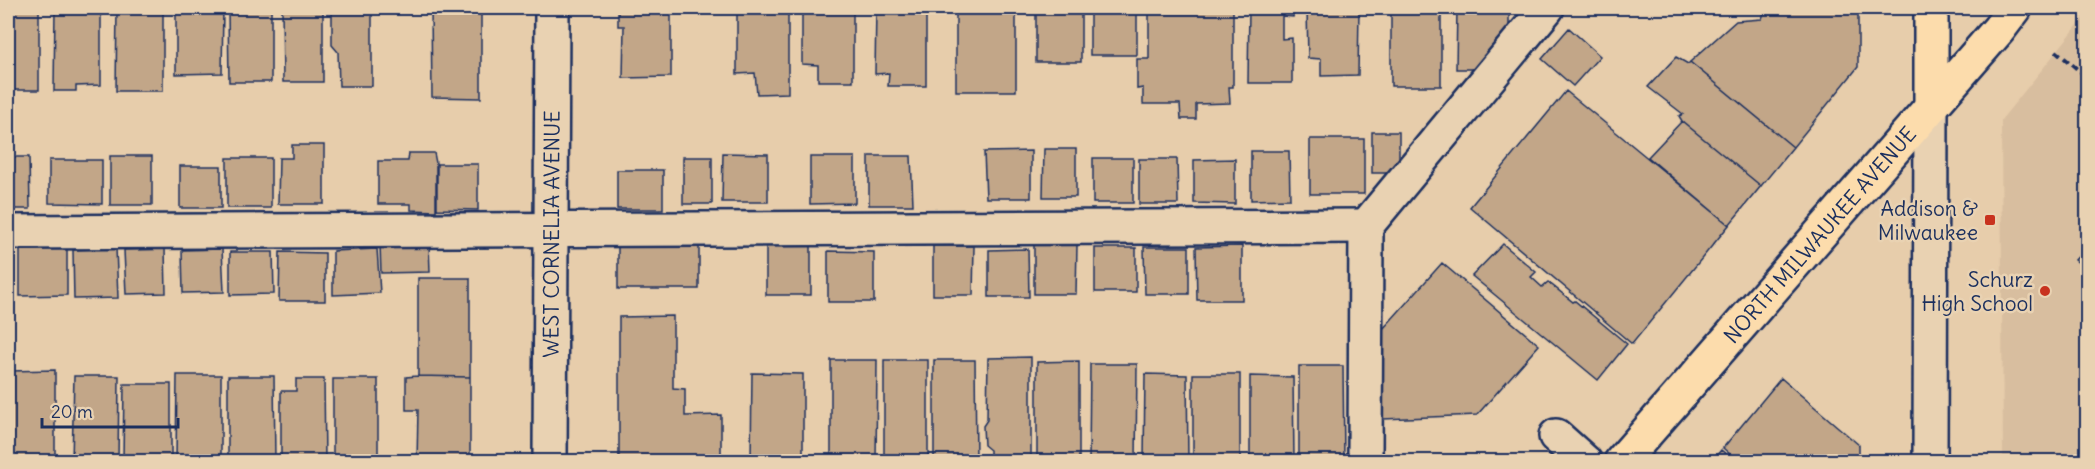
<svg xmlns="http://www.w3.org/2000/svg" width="2095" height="469" viewBox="0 0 2095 469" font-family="Delius,sans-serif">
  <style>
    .built { fill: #d8be9f }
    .building { fill: #c2a688; stroke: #1b2f5e; stroke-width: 1.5 }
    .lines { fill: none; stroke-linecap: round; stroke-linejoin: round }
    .minor-casing { stroke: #1b2f5e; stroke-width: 38 }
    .major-casing { stroke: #1b2f5e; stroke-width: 38 }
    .path { stroke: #1b2f5e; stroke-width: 4; stroke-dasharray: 6 4.5; stroke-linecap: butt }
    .minor { stroke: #e9d2b2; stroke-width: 33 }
    .major { stroke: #fcdcac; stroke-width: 33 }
    .poi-dot { fill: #c8321e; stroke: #e9d2b2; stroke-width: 2 }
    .labels { text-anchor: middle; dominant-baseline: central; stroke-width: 5; stroke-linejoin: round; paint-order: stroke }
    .poi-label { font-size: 21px; fill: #1b2f5e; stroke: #e9d2b2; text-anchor: end }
    .street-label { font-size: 21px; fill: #1b2f5e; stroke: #e9d2b2 }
  </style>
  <rect width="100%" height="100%" fill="#e7cdab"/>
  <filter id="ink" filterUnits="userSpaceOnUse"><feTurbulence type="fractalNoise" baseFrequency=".0167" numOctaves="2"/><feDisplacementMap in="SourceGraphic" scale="12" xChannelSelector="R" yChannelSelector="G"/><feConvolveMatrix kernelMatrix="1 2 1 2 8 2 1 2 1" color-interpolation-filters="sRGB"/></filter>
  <g filter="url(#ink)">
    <!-- built -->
    <path class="built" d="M 2087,14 L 2087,461 L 2003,461 L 2001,120 Z"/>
    <!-- building -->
    <path class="building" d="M 8,8 L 39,8 L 39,90 L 8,90 Z
      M 55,8 L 101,8 L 101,85 L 76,86 L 76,91 L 54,91 Z
      M 117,8 L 163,8 L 163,91 L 116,91 Z
      M 176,8 L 223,8 L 222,73 L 176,74 Z
      M 228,8 L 271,8 L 271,82 L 229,82 Z
      M 282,8 L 323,8 L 323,82 L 283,82 Z
      M 332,8 L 372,8 L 372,86 L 339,86 L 338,52 L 332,45 Z
      M 431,8 L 481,8 L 481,98 L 432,97 Z
      M 618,8 L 671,8 L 671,77 L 623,78 L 624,26 L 618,26 Z
      M 737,8 L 788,8 L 788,93 L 757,94 L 755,73 L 737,74 Z
      M 802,8 L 853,8 L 853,81 L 818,81 L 818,65 L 802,64 Z
      M 876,8 L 926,8 L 926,86 L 888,86 L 889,73 L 875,74 Z
      M 956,8 L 1016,8 L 1016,91 L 956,91 Z
      M 1036,8 L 1081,8 L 1081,62 L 1036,62 Z
      M 1090,8 L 1137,8 L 1137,55 L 1090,55 Z
      M 1149,8 L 1233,8 L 1233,87 L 1229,87 L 1230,103 L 1196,104 L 1196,119 L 1181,119 L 1180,104 L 1143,104 L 1143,88 L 1137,89 L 1137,59 L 1149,59 Z
      M 1249,8 L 1293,8 L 1293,17 L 1282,16 L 1282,39 L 1292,38 L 1292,83 L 1248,83 Z
      M 1307,8 L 1359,8 L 1358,75 L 1321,76 L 1321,59 L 1308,58 Z
      M 1391,8 L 1441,8 L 1441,86 L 1391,86 Z
      M 1457,8 L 1509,8 L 1509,34 L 1481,69 L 1456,69 Z
      M 1732,8 L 1858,8 L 1858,67 L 1793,147 L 1690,62 L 1736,21 L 1762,19 L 1765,9 Z
      M 1569,28 L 1600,56 L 1573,86 L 1542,59 Z
      M 1676,57 L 1688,64 L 1690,62 L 1793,147 L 1761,186 L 1682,121 L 1679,116 L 1683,114 L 1648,87 Z
      M 1566,91 L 1729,225 L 1632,344 L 1470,207 Z
      M 1682,121 L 1761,186 L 1729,225 L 1648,157 Z
      M 1372,132 L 1399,132 L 1399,173 L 1372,173 Z
      M 1310,139 L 1364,139 L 1364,194 L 1310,194 Z
      M 292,145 L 324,145 L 324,204 L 278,204 L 279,158 L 292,158 Z
      M 1044,149 L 1076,149 L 1076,197 L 1043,197 Z
      M 1031,151 L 1031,198 L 986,198 L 984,152 Z
      M 1251,151 L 1289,151 L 1290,199 L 1251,200 Z
      M 409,153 L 434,153 L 436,163 L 436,211 L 411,210 L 411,204 L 378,204 L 378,161 L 408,161 Z
      M 723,153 L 768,154 L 768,202 L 722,202 Z
      M 110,156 L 152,156 L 152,205 L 110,205 Z
      M 869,156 L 911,156 L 913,205 L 869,205 Z
      M 8,157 L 29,157 L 30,209 L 8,209 Z
      M 683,157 L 712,157 L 712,204 L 683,204 Z
      M 810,157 L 855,157 L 855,203 L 810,204 Z
      M 227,158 L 271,158 L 271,208 L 227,208 Z
      M 1093,158 L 1133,158 L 1133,203 L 1093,203 Z
      M 1139,159 L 1177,159 L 1178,204 L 1139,204 Z
      M 1235,159 L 1235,204 L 1194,203 L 1194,160 Z
      M 49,160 L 102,160 L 102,204 L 49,203 Z
      M 437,164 L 478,164 L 478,210 L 437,209 Z
      M 180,166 L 221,166 L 221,208 L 180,208 Z
      M 617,170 L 663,170 L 663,209 L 617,209 Z
      M 429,244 L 430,272 L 381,273 L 380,245 Z
      M 1503,244 L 1536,272 L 1531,277 L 1542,287 L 1548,282 L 1573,302 L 1575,301 L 1627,344 L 1598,380 L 1472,276 Z
      M 618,245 L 699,245 L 699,289 L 618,289 Z
      M 1034,245 L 1077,245 L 1076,294 L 1034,294 Z
      M 766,246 L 811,246 L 811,295 L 766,295 Z
      M 933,246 L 974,246 L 973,295 L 933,295 Z
      M 1242,246 L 1242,300 L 1197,300 L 1196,247 Z
      M 2088,246 L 2088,270 L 2075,260 Z
      M 1144,247 L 1189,247 L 1189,294 L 1145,294 Z
      M 116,248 L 118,298 L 74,299 L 73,250 Z
      M 1095,248 L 1136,248 L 1136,292 L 1095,292 Z
      M 67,249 L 67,295 L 20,296 L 20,250 Z
      M 165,249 L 166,293 L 126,294 L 124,250 Z
      M 222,249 L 224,292 L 183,293 L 182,250 Z
      M 377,249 L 380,293 L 333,295 L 333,251 Z
      M 1028,249 L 1029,297 L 989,297 L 989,250 Z
      M 828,251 L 874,252 L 874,302 L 828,302 Z
      M 230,252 L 273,252 L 274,294 L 230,295 Z
      M 280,252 L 325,253 L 325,301 L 279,301 Z
      M 1442,263 L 1539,345 L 1477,415 L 1383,419 L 1383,329 Z
      M 418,278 L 470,278 L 470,377 L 418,376 Z
      M 673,316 L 673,388 L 685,389 L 685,416 L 721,415 L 721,462 L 619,462 L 619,317 Z
      M 1031,357 L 1031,462 L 990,462 L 990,450 L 984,445 L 983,426 L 987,420 L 988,358 Z
      M 831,360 L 877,360 L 876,462 L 831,462 Z
      M 884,360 L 928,360 L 928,462 L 884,462 Z
      M 934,360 L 975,360 L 976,462 L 934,462 Z
      M 1079,361 L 1079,462 L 1037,462 L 1037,362 Z
      M 1090,364 L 1137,364 L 1136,462 L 1089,462 Z
      M 1299,366 L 1343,366 L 1344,462 L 1299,462 Z
      M 55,370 L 55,462 L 10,462 L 9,371 Z
      M 752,373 L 803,374 L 803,462 L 751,462 Z
      M 1145,374 L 1187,375 L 1188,462 L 1144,462 Z
      M 1193,374 L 1240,374 L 1240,462 L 1193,462 Z
      M 177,375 L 221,375 L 221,462 L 176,462 Z
      M 74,376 L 119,376 L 118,462 L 72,462 Z
      M 228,376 L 274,376 L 275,462 L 228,462 Z
      M 418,376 L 470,377 L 470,462 L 417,462 L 418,410 L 406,410 L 406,377 Z
      M 1250,376 L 1293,377 L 1294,462 L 1250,462 Z
      M 1781,378 L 1859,445 L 1859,462 L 1739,462 L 1723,448 Z
      M 296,379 L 324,379 L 325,462 L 281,462 L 281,391 L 296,391 Z
      M 333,379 L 378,379 L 378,462 L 333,462 Z
      M 124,384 L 171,384 L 171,462 L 123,462 Z
      M 1721,450 L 1736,462 L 1711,462 Z"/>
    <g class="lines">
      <!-- minor casing -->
      <g class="minor-casing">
        <g id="minor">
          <path d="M 8,232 L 1366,226"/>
          <path d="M 1556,436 L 1585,462"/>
          <path id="s1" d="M 550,462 L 552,8"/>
          <path d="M 1365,462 L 1366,226 L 1547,8"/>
          <path d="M 1930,462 L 1931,105"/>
        </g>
      </g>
      <!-- major casing -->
      <g class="major-casing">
        <g id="major">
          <path d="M 1931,8 L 1931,105"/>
          <path id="s2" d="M 1621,462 L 1999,29 L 2015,8"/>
        </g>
      </g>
      <!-- path -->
      <path class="path" d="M 2056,51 L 2088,78"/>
      <!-- minor -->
      <use href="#minor" class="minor"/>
      <!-- major -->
      <use href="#major" class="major"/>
    </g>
  </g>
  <!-- markers -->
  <g class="poi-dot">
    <rect x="1984" y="214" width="12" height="12" rx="3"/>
    <circle cx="2045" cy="291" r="6"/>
  </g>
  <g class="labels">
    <!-- poi labels -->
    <g class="poi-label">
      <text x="1978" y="208">Addison &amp;<tspan x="1978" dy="24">Milwaukee</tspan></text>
      <text x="2033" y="279">Schurz<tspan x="2033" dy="24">High School</tspan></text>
    </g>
    <!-- street labels -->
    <g class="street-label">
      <text stroke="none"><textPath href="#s1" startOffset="228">WEST CORNELIA AVENUE</textPath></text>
      <text stroke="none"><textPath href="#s2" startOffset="302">NORTH MILWAUKEE AVENUE</textPath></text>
    </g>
  </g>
  <!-- margin -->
  <rect width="2095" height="469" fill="none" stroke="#e9d2b2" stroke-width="30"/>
  <rect x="15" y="15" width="2065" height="439" fill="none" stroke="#1b2f5e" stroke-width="2" filter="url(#ink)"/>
  <!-- scale -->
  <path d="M42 418v9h136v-9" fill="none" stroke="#1b2f5e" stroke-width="3"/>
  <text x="51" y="418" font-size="18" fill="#1b2f5e" stroke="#e9d2b2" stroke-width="4.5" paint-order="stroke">20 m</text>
</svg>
